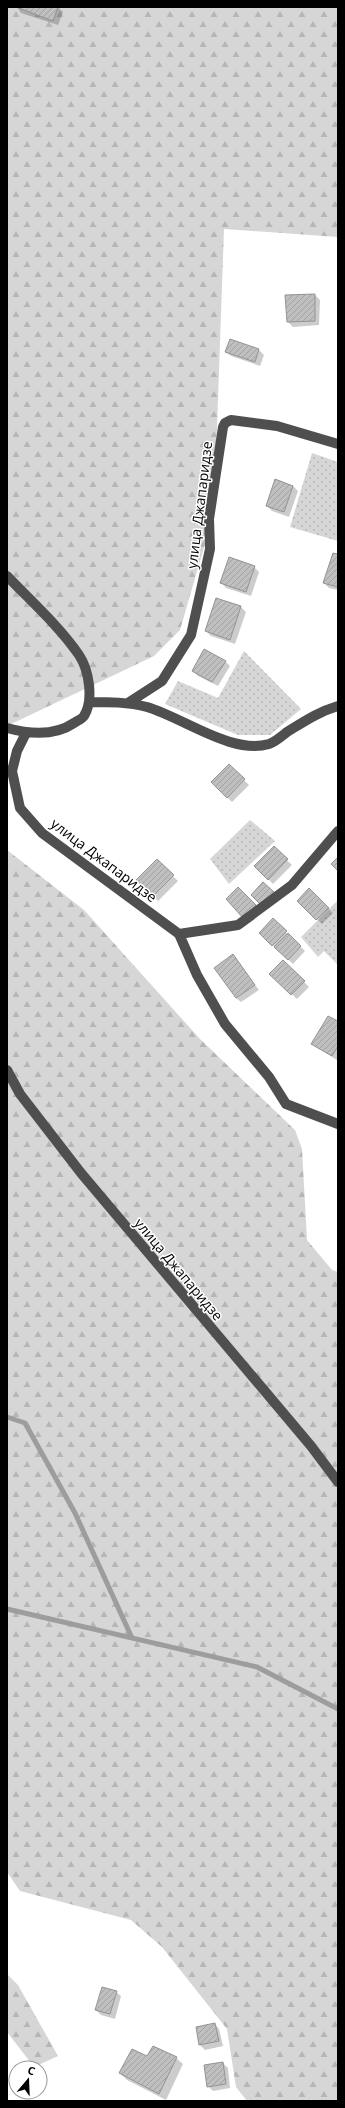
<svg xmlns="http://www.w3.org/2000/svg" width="345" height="2108" viewBox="0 0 345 2108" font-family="'Open Sans',sans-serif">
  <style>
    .grass { fill: url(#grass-dots) }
    .forest { fill: url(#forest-firs) }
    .shadow { fill: #0003 }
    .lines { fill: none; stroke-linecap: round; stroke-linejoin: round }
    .stream { stroke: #9d9d9d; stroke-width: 5 }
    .building { fill: url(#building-hatch); stroke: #939393 }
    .minor { stroke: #4f4f4f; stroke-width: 10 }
    .labels { text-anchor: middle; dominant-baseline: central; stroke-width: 3; stroke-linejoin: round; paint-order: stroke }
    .street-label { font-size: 14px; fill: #000; stroke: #fff }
  </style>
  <defs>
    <pattern id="grass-dots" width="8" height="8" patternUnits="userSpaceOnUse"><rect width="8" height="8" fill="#d6d6d6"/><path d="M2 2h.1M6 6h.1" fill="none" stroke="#b6b6b6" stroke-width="1.8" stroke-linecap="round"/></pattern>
    <pattern id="forest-firs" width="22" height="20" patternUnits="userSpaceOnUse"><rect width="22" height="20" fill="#d6d6d6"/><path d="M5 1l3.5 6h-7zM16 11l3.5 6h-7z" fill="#b6b6b6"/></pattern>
    <pattern id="building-hatch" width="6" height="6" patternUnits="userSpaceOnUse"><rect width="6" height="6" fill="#bfbfbf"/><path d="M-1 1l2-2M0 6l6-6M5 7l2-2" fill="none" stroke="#a2a2a2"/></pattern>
  </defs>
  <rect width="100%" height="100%" fill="#fff"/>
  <!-- grass -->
  <path class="grass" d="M 312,453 L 338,462 L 338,541 L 290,527 Z
    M 244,651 L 301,709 L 270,735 L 238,735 L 165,704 L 178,681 L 218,698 Z
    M 250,820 L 275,841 L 229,884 L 210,859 Z
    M 338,900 L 338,965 L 324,951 L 318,957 L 301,937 Z"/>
  <!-- forest -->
  <path class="forest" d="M 7,7 L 338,7 L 338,237 L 224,229 L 214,513 L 180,630 L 154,656 L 7,726 Z
    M 7,850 L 84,910 L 200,1039 L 295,1130 L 302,1149 L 307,1240 L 332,1270 L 338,1272 L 338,2101 L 247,2101 L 236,2087 L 227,2029 L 162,1947 L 131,1920 L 20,1891 L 7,1872 Z
    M 7,1974 L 18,1985 L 58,2056 L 34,2067 L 7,2032 Z"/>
  <!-- shadow -->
  <path class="shadow" d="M 17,7 L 58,7 L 63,12 L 58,25 L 21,13 Z
    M 315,295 L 320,300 L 319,325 L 293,327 L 288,322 L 286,296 Z
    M 230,340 L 259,350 L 264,355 L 260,366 L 231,356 L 226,352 Z
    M 276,480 L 293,486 L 298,491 L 289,517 L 272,511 L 267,506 Z
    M 338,556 L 338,590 L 329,588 L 324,583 Z
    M 254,567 L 259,572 L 251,596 L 226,588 L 222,583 Z
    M 217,599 L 241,607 L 246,612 L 235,644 L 211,636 L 206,631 Z
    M 225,661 L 230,666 L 218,686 L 198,676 L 193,671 Z
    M 229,765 L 249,785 L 232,802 L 212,782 Z
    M 274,848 L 292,865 L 273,884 L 256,866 Z
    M 157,861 L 178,881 L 158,901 L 138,880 Z
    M 309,890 L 333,913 L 322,924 L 298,901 Z
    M 273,920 L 305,951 L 293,964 L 260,933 Z
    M 233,956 L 259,990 L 241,1002 L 236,998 Z
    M 283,961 L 309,987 L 297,999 L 271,974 Z
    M 338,1023 L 338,1058 L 337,1060 L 312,1044 Z
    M 116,1992 L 121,1996 L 115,2019 L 101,2015 L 96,2010 Z
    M 215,2024 L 219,2029 L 223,2046 L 205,2050 L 200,2045 L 197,2028 Z
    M 147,2057 L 176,2058 L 183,2064 L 166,2100 L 127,2080 L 120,2073 Z
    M 223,2063 L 228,2068 L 230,2088 L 213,2091 L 208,2086 Z"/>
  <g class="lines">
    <!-- stream -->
    <path class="stream" d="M 7,1417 L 25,1423 L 75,1513 L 132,1638
      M 7,1609 L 257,1667 L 338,1709"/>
  </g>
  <!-- building -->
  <path class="building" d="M 16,7 L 58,7 L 53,21 Z
    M 315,294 L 315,321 L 287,322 L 285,295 Z
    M 230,339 L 259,349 L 255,362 L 225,352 Z
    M 275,479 L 293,486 L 284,512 L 266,506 Z
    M 333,553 L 338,554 L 338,587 L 323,583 Z
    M 229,557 L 255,566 L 246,592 L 220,583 Z
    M 216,598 L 241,606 L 230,640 L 205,631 Z
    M 204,649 L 226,661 L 212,682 L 192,671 Z
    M 229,764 L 245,779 L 227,798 L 211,782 Z
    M 274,846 L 288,859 L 268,880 L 254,866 Z
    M 338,857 L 338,871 L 331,864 Z
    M 157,859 L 174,875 L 153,896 L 136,880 Z
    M 263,882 L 274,892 L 261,905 L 251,895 Z
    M 238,887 L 256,905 L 243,918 L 226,899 Z
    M 309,888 L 329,908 L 316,920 L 297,901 Z
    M 273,918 L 287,931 L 272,946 L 259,933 Z
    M 288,933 L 301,946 L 288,960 L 274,947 Z
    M 233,954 L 255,985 L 236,998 L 214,968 Z
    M 283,960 L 305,981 L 291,995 L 269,974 Z
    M 328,1016 L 338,1021 L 338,1046 L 332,1056 L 311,1044 Z
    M 102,1987 L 117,1991 L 110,2014 L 95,2010 Z
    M 215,2023 L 219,2041 L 199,2045 L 196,2027 Z
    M 153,2046 L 177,2057 L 159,2094 L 119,2073 L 132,2049 L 147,2056 Z
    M 223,2062 L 226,2084 L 207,2087 L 204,2065 Z"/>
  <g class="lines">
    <!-- minor -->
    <path class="minor" d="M 7,576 C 31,601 59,626 79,655 C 89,670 94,700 84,716 C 82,719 77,721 74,723 C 55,736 29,734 7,728
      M 90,702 C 109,702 128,702 147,707 C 184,718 232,755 269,744 C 275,742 282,736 287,732 C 305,721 318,712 338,706
      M 128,703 L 162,681 L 191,635 L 210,549 L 209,519 L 223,427 L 225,423 L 231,420 L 277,426 L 338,444
      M 26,733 L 17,751 L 12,771 L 20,808 L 42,833 L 179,934 L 238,925 L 292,885 L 338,831
      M 179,934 L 197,975 L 225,1024 L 269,1077 L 286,1104 L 338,1124
      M 7,1070 L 20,1094 L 81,1173 L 311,1446 L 338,1482"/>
  </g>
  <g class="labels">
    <!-- street labels -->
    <g class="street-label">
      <text transform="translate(199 505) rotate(-83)">улица Джапаридзе</text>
      <text transform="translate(104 860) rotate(37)">улица Джапаридзе</text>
      <text transform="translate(179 1269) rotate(50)">улица Джапаридзе</text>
    </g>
  </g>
  <!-- border -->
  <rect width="345" height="2108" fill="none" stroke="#000000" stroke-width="16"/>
  <!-- north arrow -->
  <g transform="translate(28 2080) rotate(19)"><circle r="19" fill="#ffffff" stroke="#999999"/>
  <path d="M0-3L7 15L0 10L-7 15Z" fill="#000000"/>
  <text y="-6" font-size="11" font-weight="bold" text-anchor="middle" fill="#000000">С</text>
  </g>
</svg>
